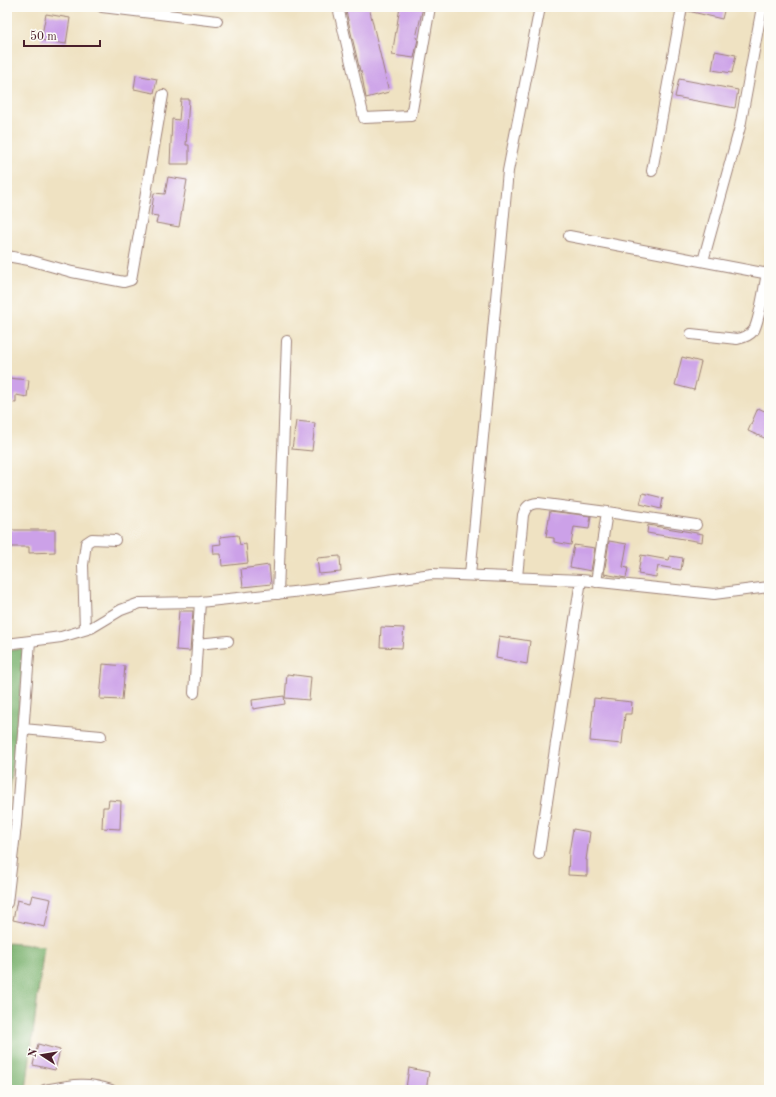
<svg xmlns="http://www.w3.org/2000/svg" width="776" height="1097" viewBox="0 0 776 1097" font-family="'Old Standard TT',serif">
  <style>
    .forest { fill: #7cb26f; stroke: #63684d }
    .building { fill: #cca1e8 }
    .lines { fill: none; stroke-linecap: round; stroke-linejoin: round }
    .minor-casing { stroke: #9c8076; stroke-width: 12 }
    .minor { stroke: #fff; stroke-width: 10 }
  </style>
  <rect width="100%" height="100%" fill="#fdfcf7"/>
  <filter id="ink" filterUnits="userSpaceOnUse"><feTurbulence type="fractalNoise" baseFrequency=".025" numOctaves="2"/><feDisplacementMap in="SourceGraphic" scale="8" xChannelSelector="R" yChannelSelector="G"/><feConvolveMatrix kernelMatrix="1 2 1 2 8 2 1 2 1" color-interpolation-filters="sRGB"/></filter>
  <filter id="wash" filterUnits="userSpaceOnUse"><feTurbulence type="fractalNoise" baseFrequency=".012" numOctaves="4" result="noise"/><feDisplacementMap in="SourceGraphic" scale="16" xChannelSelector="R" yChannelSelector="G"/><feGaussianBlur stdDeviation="0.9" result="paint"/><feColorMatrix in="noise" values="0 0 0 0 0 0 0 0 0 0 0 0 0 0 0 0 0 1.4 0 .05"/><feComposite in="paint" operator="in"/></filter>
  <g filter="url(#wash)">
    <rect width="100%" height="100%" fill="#efe2c2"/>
    <!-- forest -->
    <path class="forest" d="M 25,648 L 7,819 L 7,651 Z
      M 7,943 L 44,946 L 26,1090 L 7,1090 Z"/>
    <g id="blocks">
      <!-- building -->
      <path class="building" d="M 345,7 L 369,7 L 389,92 L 366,98 L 361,71 L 360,71 Z
        M 400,7 L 423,7 L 416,38 L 418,39 L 414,58 L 392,55 Z
        M 688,7 L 725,7 L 722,19 L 688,11 Z
        M 46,14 L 70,18 L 66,44 L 41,40 Z
        M 715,51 L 736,55 L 732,73 L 712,70 Z
        M 136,75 L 157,79 L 154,93 L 134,89 Z
        M 679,79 L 738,90 L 735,108 L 675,97 Z
        M 181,99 L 189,99 L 186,145 L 189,145 L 189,164 L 170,164 L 172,119 L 179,120 Z
        M 168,177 L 187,180 L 179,227 L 156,223 L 158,216 L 151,215 L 154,193 L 165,194 Z
        M 682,357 L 701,362 L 694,390 L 675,385 Z
        M 8,378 L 29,380 L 27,397 L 16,395 L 16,403 L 7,402 Z
        M 758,408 L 769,413 L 769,440 L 748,431 Z
        M 296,421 L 315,423 L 312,451 L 292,449 Z
        M 643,493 L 663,498 L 661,509 L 640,504 Z
        M 550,511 L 591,516 L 589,529 L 574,527 L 571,545 L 554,542 L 554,538 L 546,537 Z
        M 648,525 L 703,534 L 702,542 L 647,533 Z
        M 7,530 L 55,530 L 55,552 L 29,553 L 29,547 L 7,547 Z
        M 238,535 L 240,545 L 246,544 L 248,563 L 222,566 L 221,554 L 214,554 L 213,545 L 221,544 L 220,537 Z
        M 609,541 L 627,544 L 623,567 L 628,568 L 626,578 L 604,574 Z
        M 574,545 L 595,548 L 591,571 L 570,567 Z
        M 641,555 L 669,560 L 670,556 L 683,558 L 681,570 L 658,566 L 656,577 L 638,574 Z
        M 340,556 L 341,572 L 319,574 L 317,558 Z
        M 269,565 L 271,584 L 243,587 L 241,569 Z
        M 179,611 L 193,611 L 190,651 L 176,650 Z
        M 381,627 L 404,628 L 402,648 L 380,647 Z
        M 499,636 L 530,641 L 527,664 L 496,658 Z
        M 103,664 L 125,666 L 122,700 L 100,699 Z
        M 287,674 L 311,677 L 309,700 L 285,698 Z
        M 284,696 L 285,704 L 253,709 L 252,700 Z
        M 594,698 L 632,702 L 631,714 L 625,714 L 622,744 L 590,741 Z
        M 109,800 L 121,801 L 120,829 L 102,828 L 103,807 L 108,807 Z
        M 573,829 L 590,832 L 586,860 L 587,860 L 587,876 L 568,875 L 569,852 Z
        M 32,895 L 51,899 L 45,927 L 13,920 L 17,900 L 30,903 Z
        M 38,1044 L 60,1050 L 55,1070 L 33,1065 Z
        M 409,1068 L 429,1072 L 426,1090 L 406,1088 Z"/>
    </g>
  </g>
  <g filter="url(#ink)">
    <use href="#blocks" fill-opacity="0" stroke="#9c8076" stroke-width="1"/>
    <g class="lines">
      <!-- minor casing -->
      <g class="minor-casing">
        <path id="minor" d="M 102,7 L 217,21
          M 338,7 L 364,118 L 411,116 L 430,7
          M 652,171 L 682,7
          M 569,236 L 769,274
          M 7,256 L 29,260 L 72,272 L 124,282 L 131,280 L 163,95
          M 703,261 L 740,127 L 762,7
          M 691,334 L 737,339 C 743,338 750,335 754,330 C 760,318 764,288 767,273
          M 470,575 L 508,171 L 540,7
          M 517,577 L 523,515 C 526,506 529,504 538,503 L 607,512 L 696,525
          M 596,582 L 607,512
          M 278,594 L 287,341
          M 85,629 L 83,565 L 86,543 L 92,539 L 115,540
          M 7,644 L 61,637 L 91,628 L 121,610 L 140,603 L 200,602 L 321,589 L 432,574 L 581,580 L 714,594 L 769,587
          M 197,644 L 228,641
          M 194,693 L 200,602
          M 23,729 L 101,736
          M 539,854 L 581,580
          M 7,903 L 16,825 L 30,641
          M 45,1090 C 71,1085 86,1081 111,1090"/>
      </g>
      <!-- minor -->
      <use href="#minor" class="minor"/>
    </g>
  </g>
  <!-- margin -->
  <rect width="776" height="1097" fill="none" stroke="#fdfcf7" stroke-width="24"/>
  <!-- north arrow -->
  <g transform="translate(42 1055) rotate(282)" stroke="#fdfcf7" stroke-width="3" paint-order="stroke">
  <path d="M0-3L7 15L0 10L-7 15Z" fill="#4a1f2b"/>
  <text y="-6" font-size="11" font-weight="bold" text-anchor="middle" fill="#4a1f2b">N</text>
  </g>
  <!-- scale -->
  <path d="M24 40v6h76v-6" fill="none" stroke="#4a1f2b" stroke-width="2"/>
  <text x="30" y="40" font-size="12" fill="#4a1f2b" stroke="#fdfcf7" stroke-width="3" paint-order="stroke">50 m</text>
</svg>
